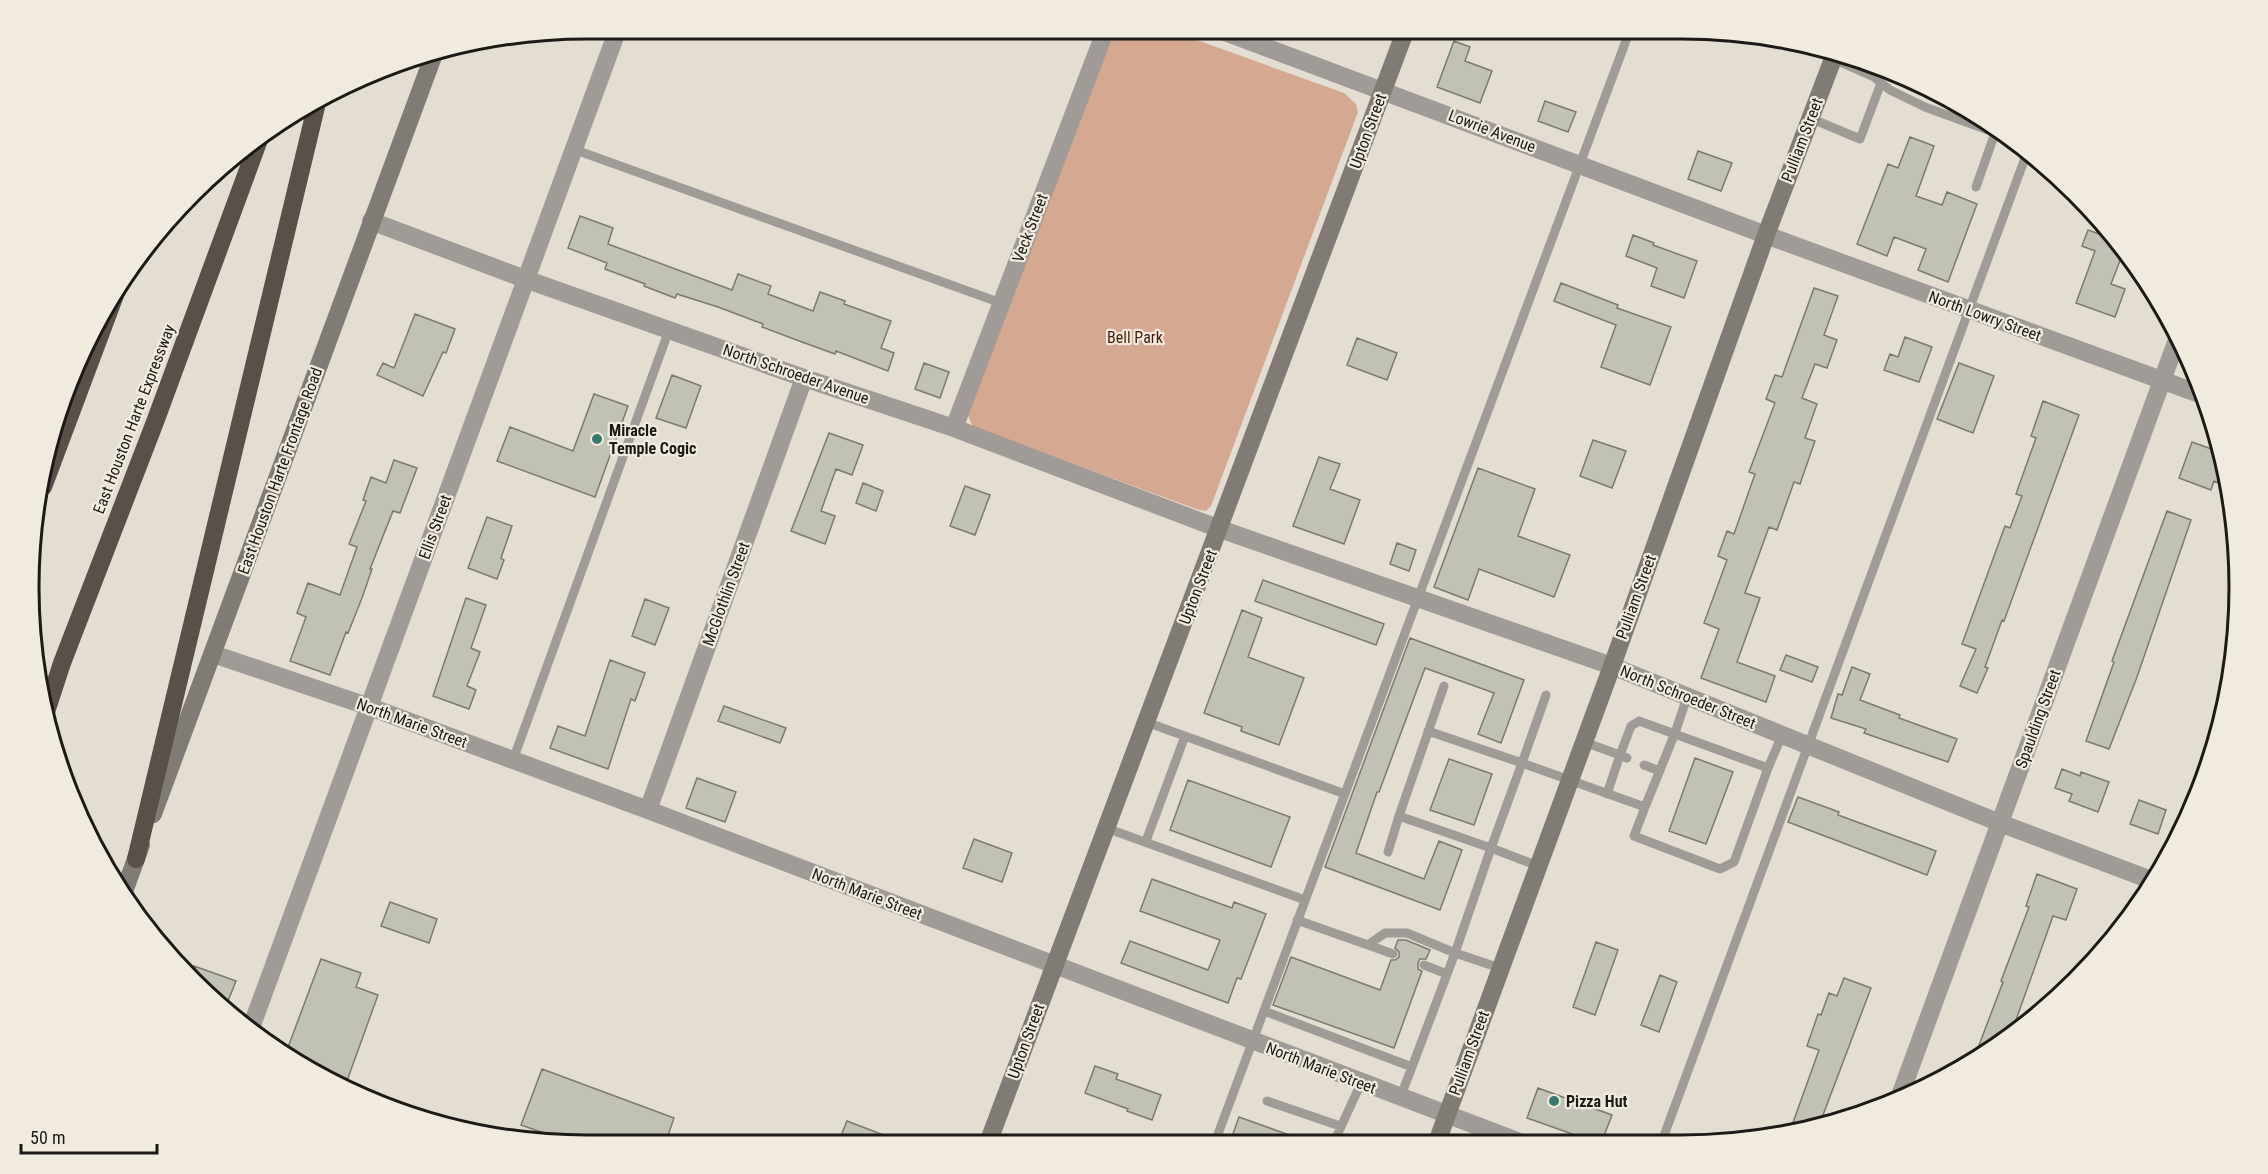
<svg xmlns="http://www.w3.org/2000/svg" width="2268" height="1174" viewBox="0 0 2268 1174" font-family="'Roboto Condensed',sans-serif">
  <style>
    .green { fill: #d5a892 }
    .building { fill: #c2c1b5; stroke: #7b7a6f; stroke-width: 1.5 }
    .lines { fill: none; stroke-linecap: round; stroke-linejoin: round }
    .lane { stroke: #a09b97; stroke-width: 9 }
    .street { stroke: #a09b97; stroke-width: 18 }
    .secondary { stroke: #817b76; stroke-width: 18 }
    .highway { stroke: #595149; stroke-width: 18 }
    .poi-dot { fill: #377a6c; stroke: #f1ebdf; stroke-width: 2 }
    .labels { text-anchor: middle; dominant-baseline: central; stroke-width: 4.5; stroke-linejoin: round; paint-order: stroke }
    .street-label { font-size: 16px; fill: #1c1a16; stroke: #f1ebdf }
    .park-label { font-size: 16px; fill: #461e07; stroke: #f1ebdf }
    .poi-label { font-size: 16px; font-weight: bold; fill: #1c1a16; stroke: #f1ebdf; text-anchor: start }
    .rim { fill: none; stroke: #1c1a16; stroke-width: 3 }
  </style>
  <rect width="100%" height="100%" fill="#e3ddd2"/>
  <!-- green -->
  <path class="green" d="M 1115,29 L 1166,29 L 1344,93 L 1356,104 L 1358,112 L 1211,506 L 1206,511 L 1196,509 L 973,427 L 967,413 Z"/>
  <!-- building -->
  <path class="building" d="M 1454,41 L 1470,47 L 1465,61 L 1492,71 L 1480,103 L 1437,87 Z
    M 1545,101 L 1576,112 L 1568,132 L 1538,121 Z
    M 1910,137 L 1934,146 L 1916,196 L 1942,205 L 1947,192 L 1977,204 L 1948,282 L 1918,270 L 1926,249 L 1894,237 L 1887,256 L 1857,244 L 1888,164 L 1898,168 Z
    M 1698,151 L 1732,163 L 1721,191 L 1688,179 Z
    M 580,216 L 613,228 L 608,244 L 732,290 L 738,274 L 771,286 L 768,294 L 813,311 L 820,292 L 845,301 L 844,304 L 891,321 L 881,348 L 894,353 L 888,371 L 836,351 L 835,354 L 802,342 L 762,327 L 763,324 L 718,307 L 677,294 L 675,298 L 644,286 L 645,284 L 605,269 L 607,263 L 568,248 Z
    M 2088,230 L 2116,240 L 2124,250 L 2111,284 L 2125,289 L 2115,317 L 2076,303 L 2095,251 L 2082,246 Z
    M 1633,235 L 1654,243 L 1653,245 L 1697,261 L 1684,298 L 1651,286 L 1657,268 L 1626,256 Z
    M 1561,283 L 1618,305 L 1617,308 L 1671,327 L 1650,385 L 1601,367 L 1616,325 L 1554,301 Z
    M 1814,288 L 1838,296 L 1824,335 L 1837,340 L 1827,368 L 1815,364 L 1802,398 L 1817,404 L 1805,438 L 1815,441 L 1800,484 L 1794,482 L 1777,530 L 1769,527 L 1745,593 L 1760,598 L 1737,662 L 1775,676 L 1766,702 L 1701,678 L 1719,629 L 1704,623 L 1727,560 L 1718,556 L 1727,531 L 1734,534 L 1755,474 L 1749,472 L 1775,403 L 1766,399 L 1775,375 L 1782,377 Z
    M 415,314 L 455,329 L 446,353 L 443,352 L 423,396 L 377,375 L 383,363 L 394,368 Z
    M 1905,337 L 1932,347 L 1919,382 L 1884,370 L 1890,354 L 1898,357 Z
    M 1357,338 L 1397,353 L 1387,380 L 1347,365 Z
    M 924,363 L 949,372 L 940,398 L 915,389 Z
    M 1959,363 L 1994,376 L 1973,433 L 1937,419 Z
    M 672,375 L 701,386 L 686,428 L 656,418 Z
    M 594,394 L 628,406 L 595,497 L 497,461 L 510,427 L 573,451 Z
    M 2043,401 L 2079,415 L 2004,621 L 2002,620 L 1985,667 L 1988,668 L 1977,693 L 1960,686 L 1976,649 L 1962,644 L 2005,526 L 2010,528 L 2022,496 L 2016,494 L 2036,438 L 2031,436 Z
    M 829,433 L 863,445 L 852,475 L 836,469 L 821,511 L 835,516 L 825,544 L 791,531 Z
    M 1593,440 L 1626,451 L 1612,488 L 1580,476 Z
    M 2192,442 L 2220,452 L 2228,486 L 2214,481 L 2211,490 L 2179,478 Z
    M 1319,457 L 1340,464 L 1330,489 L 1360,500 L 1344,544 L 1293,526 Z
    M 394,460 L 417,468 L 400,513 L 393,511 L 370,569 L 372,569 L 362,598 L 348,633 L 346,632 L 330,675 L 290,661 L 306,617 L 297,613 L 308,583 L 340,595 L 357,547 L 349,544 L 366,501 L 363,500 L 371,477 L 386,483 Z
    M 1478,468 L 1535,489 L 1518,536 L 1570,555 L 1554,597 L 1479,569 L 1468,600 L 1434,587 Z
    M 863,483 L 883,491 L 876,511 L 856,503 Z
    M 965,486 L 990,495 L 975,535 L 950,526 Z
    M 2167,511 L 2191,520 L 2137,677 L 2109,749 L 2086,741 L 2114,662 L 2112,661 Z
    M 487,517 L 512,526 L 501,558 L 504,560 L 497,579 L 468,568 Z
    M 1397,543 L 1416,550 L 1409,571 L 1390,564 Z
    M 1263,580 L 1384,624 L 1376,645 L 1255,601 Z
    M 466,598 L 486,605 L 471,648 L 480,652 L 467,686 L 476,690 L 469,709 L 433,696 Z
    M 645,599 L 669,608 L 655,645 L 632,636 Z
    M 1242,610 L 1262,618 L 1248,657 L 1304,678 L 1279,745 L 1241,731 L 1242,727 L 1204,713 Z
    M 1410,638 L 1524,680 L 1501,743 L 1478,734 L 1494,693 L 1425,668 L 1379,792 L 1377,792 L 1356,853 L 1424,879 L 1439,841 L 1462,850 L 1440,910 L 1325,867 Z
    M 1786,655 L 1818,667 L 1812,682 L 1780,670 Z
    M 610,660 L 645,673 L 635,701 L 631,699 L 608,769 L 550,748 L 558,726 L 585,736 Z
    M 1852,667 L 1870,674 L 1860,700 L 1900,715 L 1899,718 L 1957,739 L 1948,762 L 1864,733 L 1866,729 L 1831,718 L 1838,694 L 1842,695 Z
    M 724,706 L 786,728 L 780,743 L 718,721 Z
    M 1695,758 L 1733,772 L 1706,844 L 1669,831 Z
    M 1449,759 L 1492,774 L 1474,825 L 1430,810 Z
    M 2062,769 L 2080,776 L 2081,772 L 2109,782 L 2098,812 L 2069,801 L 2072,794 L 2055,788 Z
    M 697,778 L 736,792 L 725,822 L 686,808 Z
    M 1188,780 L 1290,817 L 1271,867 L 1170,830 Z
    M 1798,797 L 1839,812 L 1838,815 L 1936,851 L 1927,875 L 1788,822 Z
    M 2139,800 L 2166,810 L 2158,834 L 2130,824 Z
    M 974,839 L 1012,853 L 1002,882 L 963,868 Z
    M 2037,874 L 2077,889 L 2066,920 L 2053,916 L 2011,1034 L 1992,1051 L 1973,1061 L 2003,982 L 2001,981 L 2029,907 L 2026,906 Z
    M 1152,879 L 1232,908 L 1234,902 L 1266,914 L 1241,979 L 1237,978 L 1228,1003 L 1121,963 L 1130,941 L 1208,970 L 1220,940 L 1140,911 Z
    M 390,902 L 437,919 L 429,943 L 381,926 Z
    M 1398,940 L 1406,940 L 1430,950 L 1426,959 L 1420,959 L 1418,963 L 1418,969 L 1422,971 L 1394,1048 L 1273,1005 L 1291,957 L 1380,990 L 1391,960 L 1395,960 L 1399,957 L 1399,952 L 1395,948 Z
    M 1596,942 L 1618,950 L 1595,1015 L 1573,1007 Z
    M 321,959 L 361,973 L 356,987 L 378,995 L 344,1089 L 287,1050 Z
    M 194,966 L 236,981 L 226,1006 L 192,982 L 190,979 Z
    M 1660,975 L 1677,982 L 1659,1032 L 1641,1025 Z
    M 1844,978 L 1871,988 L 1820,1123 L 1790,1131 L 1819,1050 L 1807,1046 L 1818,1014 L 1821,1015 L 1829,993 L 1837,996 Z
    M 1095,1066 L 1118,1074 L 1116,1079 L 1161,1095 L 1152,1120 L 1127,1111 L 1128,1109 L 1085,1093 Z
    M 542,1069 L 674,1118 L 665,1144 L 552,1144 L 555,1137 L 521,1125 Z
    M 1538,1088 L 1612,1115 L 1602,1141 L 1592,1141 L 1527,1118 Z
    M 1239,1117 L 1303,1140 L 1303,1142 L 1230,1142 Z
    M 847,1121 L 902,1142 L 902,1143 L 838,1143 Z"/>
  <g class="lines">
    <!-- lane -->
    <path class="lane" d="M 1833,59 L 1874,77 L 1890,90 L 1925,107 L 2015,140
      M 1810,118 L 1860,139 L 1881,83
      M 573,149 L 1001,303
      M 1976,187 L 1995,133
      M 1546,695 L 1522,763 L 1645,807 L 1675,733 L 1687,697
      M 1146,722 L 1345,794
      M 1428,731 L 1522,763 L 1491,848 L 1538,866
      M 1584,742 L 1620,755 L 1631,726 L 1639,721 L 1768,768 L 1734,862 L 1720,869 L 1634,836 L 1645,807
      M 513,760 L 669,330
      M 1644,765 L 1660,771
      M 1768,768 L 1782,735
      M 1607,794 L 1620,755 L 1627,758
      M 1399,816 L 1444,686
      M 1106,828 L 1305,900
      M 1146,841 L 1185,736
      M 1297,920 L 1368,945 L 1385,933 L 1407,933 L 1455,953 L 1491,848 L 1399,816 L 1388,852
      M 1368,945 L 1393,954
      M 1424,965 L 1447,974
      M 1264,1011 L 1412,1067 L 1400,1098
      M 1412,1067 L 1455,953 L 1500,968
      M 1267,1101 L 1340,1126
      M 1662,1141 L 2028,150
      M 1215,1142 L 1630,30
      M 1334,1142 L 1361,1083"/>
    <!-- street -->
    <path class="street" d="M 1217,29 L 1766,235 L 2205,396
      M 371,221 L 525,279 L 804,378 L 954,428 L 1220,529 L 1612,666 L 2000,823 L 2151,880
      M 954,428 L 1106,29
      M 213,654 L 370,707 L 648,810 L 1517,1141
      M 648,810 L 804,378
      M 252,1025 L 618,29
      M 1898,1101 L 2178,337"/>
    <!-- secondary -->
    <path class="secondary" d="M 153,814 L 434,54
      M 125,889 L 141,845
      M 1437,1142 L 1612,666 L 1766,235 L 1836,51
      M 988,1143 L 1406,29"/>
    <!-- highway -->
    <path class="highway" d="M 43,487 L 118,287
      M 45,715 L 62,663 L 155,422 L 260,137
      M 136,859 L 316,107"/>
  </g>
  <!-- markers -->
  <g class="poi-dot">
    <circle cx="597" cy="439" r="6"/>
    <circle cx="1554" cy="1101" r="6"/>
  </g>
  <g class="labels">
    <!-- street labels -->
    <g class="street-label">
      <text transform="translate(1368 131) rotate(-70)">Upton Street</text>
      <text transform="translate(1492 131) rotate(21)">Lowrie Avenue</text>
      <text transform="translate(1802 140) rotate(-69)">Pulliam Street</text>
      <text transform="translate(1030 228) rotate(-69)">Veck Street</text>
      <text transform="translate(1985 316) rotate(20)">North Lowry Street</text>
      <text transform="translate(796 374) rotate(19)">North Schroeder Avenue</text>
      <text transform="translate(134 419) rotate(-69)">East Houston Harte Expressway</text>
      <text transform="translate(280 471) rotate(-70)">East Houston Harte Frontage Road</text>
      <text transform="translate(435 527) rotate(-70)">Ellis Street</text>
      <text transform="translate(1198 587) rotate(-69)">Upton Street</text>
      <text transform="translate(726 594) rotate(-70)">McGlothlin Street</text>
      <text transform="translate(1636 597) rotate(-70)">Pulliam Street</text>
      <text transform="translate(1688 697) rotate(22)">North Schroeder Street</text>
      <text transform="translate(2038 719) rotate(-70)">Spaulding Street</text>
      <text transform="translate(412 723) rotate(20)">North Marie Street</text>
      <text transform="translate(867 894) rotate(21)">North Marie Street</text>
      <text transform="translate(1026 1041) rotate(-70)">Upton Street</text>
      <text transform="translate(1469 1053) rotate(-70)">Pulliam Street</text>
      <text transform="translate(1321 1068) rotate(21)">North Marie Street</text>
    </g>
    <!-- park labels -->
    <g class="park-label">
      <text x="1135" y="337">Bell Park</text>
    </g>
    <!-- poi labels -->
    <g class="poi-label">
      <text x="609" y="430">Miracle<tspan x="609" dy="18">Temple Cogic</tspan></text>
      <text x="1566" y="1101">Pizza Hut</text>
    </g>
  </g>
  <!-- crop -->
  <path d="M0 0H2268V1174H0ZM587 39H1681A548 548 0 0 1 2229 587V587A548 548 0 0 1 1681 1135H587A548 548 0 0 1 39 587V587A548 548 0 0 1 587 39Z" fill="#f1ebdf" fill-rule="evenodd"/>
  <path class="rim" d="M587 39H1681A548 548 0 0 1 2229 587V587A548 548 0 0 1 1681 1135H587A548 548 0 0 1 39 587V587A548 548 0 0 1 587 39Z"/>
  <!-- scale -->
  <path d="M21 1144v9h136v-9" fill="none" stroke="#1c1a16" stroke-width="3"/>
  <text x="30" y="1144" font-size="18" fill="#1c1a16" stroke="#f1ebdf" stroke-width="4.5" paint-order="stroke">50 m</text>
</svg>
